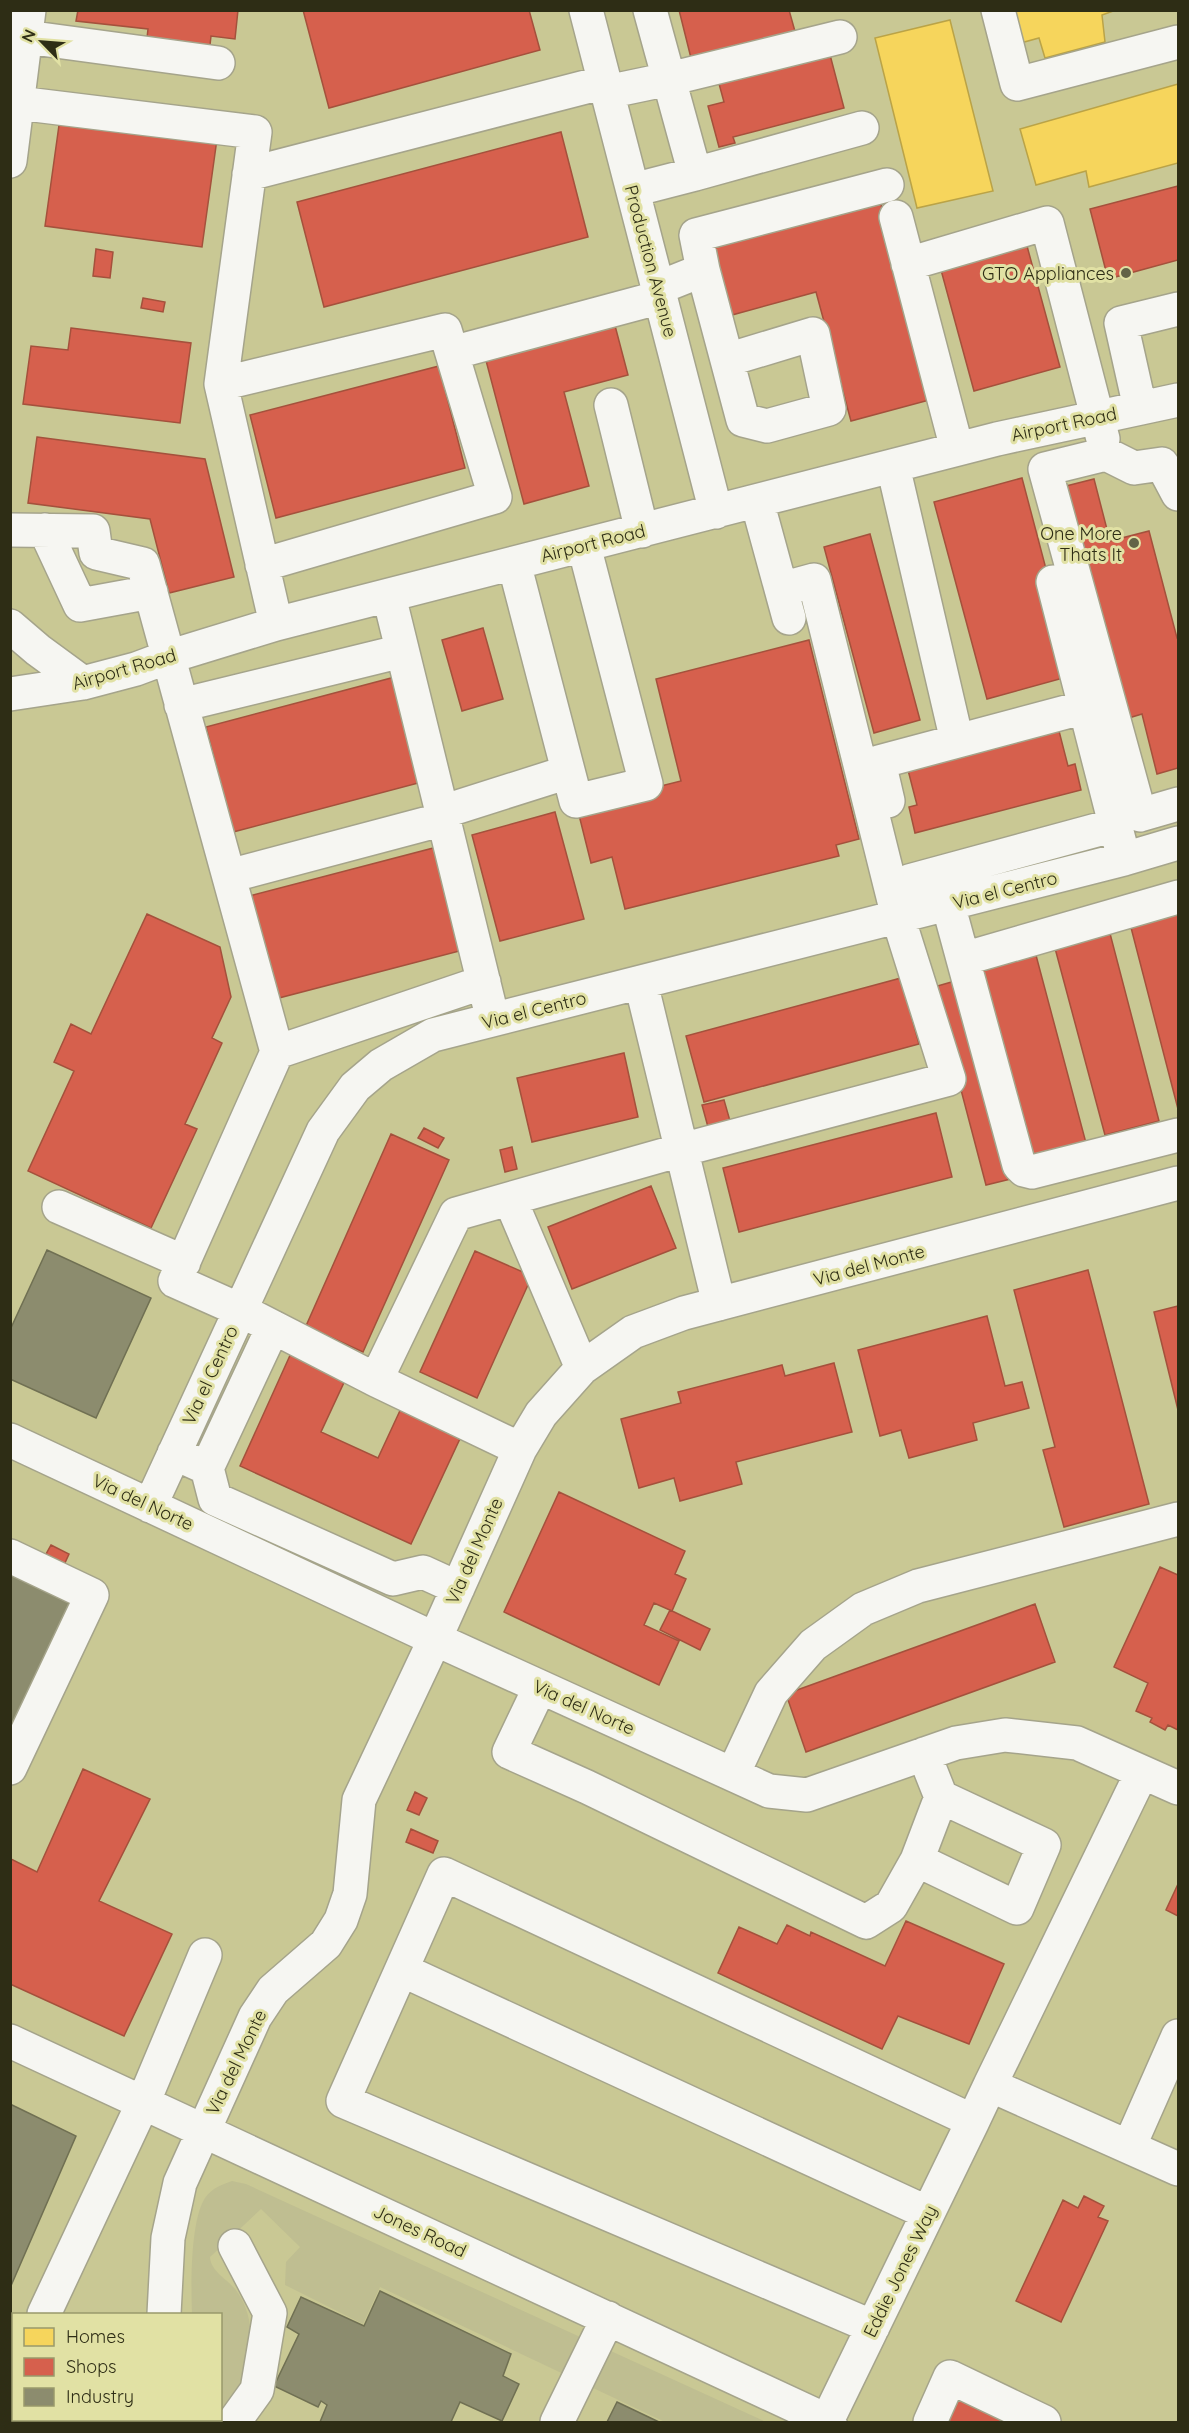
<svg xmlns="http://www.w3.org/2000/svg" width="1189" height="2433" viewBox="0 0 1189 2433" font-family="Quicksand,sans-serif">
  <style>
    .built { fill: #c9c894; fill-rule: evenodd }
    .green { fill: #bfbe91 }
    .homes { fill: #f6d55c; stroke: #baa347; stroke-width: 1.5 }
    .shops { fill: #d6604d; stroke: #a4513c; stroke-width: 1.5 }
    .industry { fill: #8c8c6e; stroke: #707053; stroke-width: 1.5 }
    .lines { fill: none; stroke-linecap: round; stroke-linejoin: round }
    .minor-casing { stroke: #a5a48b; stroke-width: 36 }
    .minor { stroke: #f6f6f2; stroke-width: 33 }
    .poi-dot { fill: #636347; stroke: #e1e1a4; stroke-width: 2 }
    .labels { text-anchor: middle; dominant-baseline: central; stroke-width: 6; stroke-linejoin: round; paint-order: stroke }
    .street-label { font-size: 18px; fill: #2e2d15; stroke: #e1e1a4 }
    .poi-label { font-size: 18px; fill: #2e2d15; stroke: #e1e1a4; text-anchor: end }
  </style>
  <rect width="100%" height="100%" fill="#c6c6a5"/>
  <!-- built -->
  <path class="built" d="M 11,11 L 1178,11 L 1178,2422 L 11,2422 ZM 14,2314 L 220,2314 L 220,2420 L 14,2420 Z"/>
  <!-- green -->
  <path class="green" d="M 232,2181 L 246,2184 L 766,2422 L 665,2422 L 380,2287 L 363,2324 L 285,2285 L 286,2262 L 300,2247 L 261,2209 L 210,2257 C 211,2273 230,2280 238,2293 C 264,2332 245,2382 221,2418 L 220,2314 L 192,2314 C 191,2287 190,2221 205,2198 C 212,2188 221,2185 232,2181 Z"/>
  <!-- homes -->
  <path class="homes" d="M 1008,10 L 1116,10 L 1102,15 L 1105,42 L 1045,58 L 1039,38 L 1017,44 Z
    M 950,20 L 993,191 L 917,208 L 875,38 Z
    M 1178,84 L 1178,163 L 1089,187 L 1086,171 L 1036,185 L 1020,129 Z"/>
  <!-- shops -->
  <path class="shops" d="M 78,10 L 238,10 L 235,39 L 211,36 L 209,54 L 146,47 L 148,29 L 76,21 Z
    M 303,10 L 529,10 L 540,50 L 329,108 Z
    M 679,10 L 789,10 L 796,35 L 692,62 Z
    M 829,51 L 844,108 L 733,137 L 735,143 L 719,147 L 708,106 L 724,102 L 718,80 Z
    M 60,118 L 217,139 L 202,247 L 45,226 Z
    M 561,132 L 588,237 L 324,307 L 297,202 Z
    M 1178,186 L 1178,260 L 1108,279 L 1090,209 Z
    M 880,201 L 933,399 L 851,421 L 816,292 L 732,315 L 713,246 Z
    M 1027,246 L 1060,367 L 974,391 L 941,270 Z
    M 96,249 L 113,252 L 110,278 L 93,276 Z
    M 143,298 L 165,302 L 163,312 L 141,308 Z
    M 613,318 L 628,375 L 564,392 L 589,486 L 524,504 L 484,353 Z
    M 71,328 L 191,343 L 180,423 L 23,404 L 31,346 L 68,350 Z
    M 439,366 L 465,468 L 276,518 L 250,415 Z
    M 37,437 L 205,459 L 234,577 L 169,593 L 150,519 L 28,503 Z
    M 1022,478 L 1074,675 L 987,699 L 934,502 Z
    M 1094,479 L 1110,541 L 1149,531 L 1177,638 L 1178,638 L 1178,768 L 1157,774 L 1142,714 L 1122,720 L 1062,487 Z
    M 870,534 L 920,720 L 874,733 L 824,547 Z
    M 483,628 L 503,699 L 462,711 L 442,640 Z
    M 809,640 L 859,839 L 836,845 L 839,856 L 625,909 L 612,857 L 591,863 L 577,807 L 681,781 L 656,679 Z
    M 395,677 L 422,782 L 233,832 L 206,727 Z
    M 1059,731 L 1068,766 L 1075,764 L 1081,790 L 915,833 L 909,807 L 917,805 L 908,770 Z
    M 555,812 L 584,919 L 500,941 L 472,835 Z
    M 441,846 L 467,949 L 275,999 L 249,896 Z
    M 1178,902 L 1178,1109 L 1128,916 Z
    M 147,914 L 220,947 L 231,997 L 212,1038 L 222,1043 L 185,1124 L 197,1129 L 151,1228 L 28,1171 L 74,1071 L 54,1062 L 71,1024 L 91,1034 Z
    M 1107,922 L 1159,1121 L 1105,1135 L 1052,937 Z
    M 1033,944 L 1086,1143 L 1031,1158 L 979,959 Z
    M 901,978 L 919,1044 L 704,1102 L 686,1036 Z
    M 962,979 L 1015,1178 L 986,1185 L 934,987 Z
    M 624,1053 L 638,1117 L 532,1142 L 517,1078 Z
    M 724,1100 L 730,1121 L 708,1127 L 702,1105 Z
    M 936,1113 L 952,1177 L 739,1232 L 723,1168 Z
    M 424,1128 L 444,1138 L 438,1148 L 418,1138 Z
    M 391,1134 L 449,1160 L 363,1352 L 306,1326 Z
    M 512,1147 L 517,1169 L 505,1172 L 500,1150 Z
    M 651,1186 L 676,1248 L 572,1289 L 548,1227 Z
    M 475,1251 L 532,1276 L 477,1398 L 420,1372 Z
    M 1088,1270 L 1149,1504 L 1064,1527 L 1043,1450 L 1055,1447 L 1014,1290 Z
    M 1178,1306 L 1178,1410 L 1154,1312 Z
    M 987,1316 L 1005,1386 L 1022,1382 L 1029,1408 L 973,1423 L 977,1440 L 909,1458 L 901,1430 L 880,1436 L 858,1350 Z
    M 292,1351 L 347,1376 L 321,1432 L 378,1458 L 404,1402 L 464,1430 L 411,1544 L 240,1466 Z
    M 834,1363 L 852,1432 L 736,1462 L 742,1484 L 680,1501 L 674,1478 L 639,1488 L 621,1419 L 681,1403 L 678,1392 L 782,1365 L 785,1376 Z
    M 559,1492 L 685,1551 L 675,1574 L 686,1579 L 672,1611 L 654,1603 L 644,1625 L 679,1641 L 659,1685 L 504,1612 Z
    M 51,1545 L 69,1554 L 64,1565 L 45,1556 Z
    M 1160,1567 L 1178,1575 L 1178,1730 L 1168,1725 L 1165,1730 L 1150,1722 L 1152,1718 L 1136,1711 L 1148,1683 L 1114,1667 Z
    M 1035,1604 L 1055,1662 L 806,1752 L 786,1694 Z
    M 670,1610 L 710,1629 L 700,1650 L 660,1630 Z
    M 83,1769 L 150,1799 L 99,1901 L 172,1934 L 124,2036 L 10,1984 L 10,1861 L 11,1859 L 37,1872 Z
    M 415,1792 L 427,1798 L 419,1815 L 407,1810 Z
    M 411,1829 L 438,1841 L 433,1853 L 406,1842 Z
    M 1178,1884 L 1178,1916 L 1166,1910 Z
    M 906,1921 L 1004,1964 L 969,2044 L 898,2016 L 882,2049 L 718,1973 L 739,1927 L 777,1944 L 787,1925 L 810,1936 L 811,1932 L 885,1966 Z
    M 1084,2196 L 1104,2206 L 1098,2217 L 1108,2221 L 1061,2322 L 1016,2301 L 1063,2200 L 1078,2208 Z
    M 956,2387 L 1009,2413 L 1004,2422 L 940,2422 Z"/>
  <!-- industry -->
  <path class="industry" d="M 47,1250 L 151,1298 L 96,1418 L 10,1379 L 10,1330 Z
    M 10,1569 L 76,1599 L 10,1738 Z
    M 10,2104 L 76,2136 L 10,2288 Z
    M 380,2291 L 511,2354 L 503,2376 L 519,2384 L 502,2421 L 460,2402 L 451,2422 L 320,2422 L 327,2405 L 321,2401 L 318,2407 L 274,2386 L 299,2334 L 287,2327 L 301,2297 L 364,2326 Z
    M 617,2402 L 659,2422 L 607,2422 Z"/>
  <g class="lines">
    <!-- minor casing -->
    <g class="minor-casing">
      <path id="minor" d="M 586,10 L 716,512
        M 998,10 L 1017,84 L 1178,42
        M 26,37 L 218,63
        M 607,92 L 669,79 L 840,37
        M 18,103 L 255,132 L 221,384 L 276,624
        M 10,161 L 29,10
        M 249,174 L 605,82
        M 695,174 L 862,128
        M 633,190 L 695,174 L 650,10
        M 896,217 L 957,449
        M 908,264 L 1047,223 L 1103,439
        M 703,270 L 743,420 L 767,426 L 829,409 L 813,334 L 727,360
        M 658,288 L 703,270 L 696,235 L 887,185
        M 452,353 L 661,297
        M 221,384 L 445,330 L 495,497 L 262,565
        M 611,405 L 642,531
        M 1140,408 L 1121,323 L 1178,309
        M 893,466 L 957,741
        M 1178,494 L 1162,464 L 1134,468 L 1106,454 L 1045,469 L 1140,815 L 1178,804
        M 757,501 L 789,618
        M 10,530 L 93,531 L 96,553 L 143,564 L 277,1052 L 484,982
        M 45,530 L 80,605 L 151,592
        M 514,563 L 576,801 L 646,784 L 584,546
        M 1053,582 L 1124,859
        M 389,596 L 489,1004
        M 10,626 L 38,650 L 83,683
        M 10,694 L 83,683 L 136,669 L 168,657 L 276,624 L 997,439 L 1178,400
        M 181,705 L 402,651
        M 888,801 L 879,762 L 1085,707
        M 442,812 L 568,772
        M 229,876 L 425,824
        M 909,881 L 1115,825
        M 948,904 L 1019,1165 L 1024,1170 L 1032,1172 L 1178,1135
        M 963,959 L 1178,897
        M 641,983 L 719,1304
        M 277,1052 L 175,1281 L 240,1310 L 376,1380
        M 510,1199 L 582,1368
        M 59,1207 L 184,1262
        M 10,1440 L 435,1639 L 769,1791 L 807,1795 L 956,1743 L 1005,1735 L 1077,1743 L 1178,1788
        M 520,1449 L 376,1380 L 456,1214 L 681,1150 L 949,1079 L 898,917 L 814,580 L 781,589
        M 174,1453 L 207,1468 L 215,1499 L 393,1579 L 423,1572 L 458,1588
        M 207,1468 L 273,1327
        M 150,1506 L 323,1131 L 355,1087 L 381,1065 L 433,1035 L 1124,859 L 1178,843
        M 10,1556 L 92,1595 L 10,1768
        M 540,1687 L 509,1752 L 587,1787 L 866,1922 L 891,1906 L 917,1860 L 941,1797 L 924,1754
        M 1142,1772 L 990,2085 L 1178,2169
        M 733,1774 L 771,1693 L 813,1645 L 863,1609 L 918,1586 L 1178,1519
        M 917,1860 L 1017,1908 L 1044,1845 L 941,1797
        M 402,1970 L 928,2213
        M 10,2041 L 830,2422
        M 1129,2147 L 1178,2036
        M 44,2314 L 143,2103 L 205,1955
        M 164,2314 L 168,2238 L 180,2183 L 255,2017 L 273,1990 L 326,1944 L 341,1920 L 350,1894 L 359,1800 L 435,1639 L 520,1449 L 541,1414 L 582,1368 L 633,1332 L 684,1313 L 1178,1183
        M 873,2327 L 343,2101 L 444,1874 L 973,2121 L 990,2085
        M 10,2386 L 14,2380
        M 168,2420 L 168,2422
        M 827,2421 L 973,2121
        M 63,2422 L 64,2420
        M 234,2422 L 257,2390 L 270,2313 L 235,2246
        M 557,2422 L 608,2318
        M 930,2422 L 950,2377 L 1044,2422"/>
    </g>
    <!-- minor -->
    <use href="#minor" class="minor"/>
  </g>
  <!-- markers -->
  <g class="poi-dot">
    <circle cx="1126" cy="273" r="6"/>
    <circle cx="1134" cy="543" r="6"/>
  </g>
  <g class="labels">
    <!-- street labels -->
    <g class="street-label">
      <text transform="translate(651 261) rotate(75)">Production Avenue</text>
      <text transform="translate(1064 424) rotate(-12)">Airport Road</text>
      <text transform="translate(593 543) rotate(-14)">Airport Road</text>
      <text transform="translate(124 669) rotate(-16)">Airport Road</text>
      <text transform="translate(1005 890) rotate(-14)">Via el Centro</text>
      <text transform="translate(534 1010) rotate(-14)">Via el Centro</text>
      <text transform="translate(869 1265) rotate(-15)">Via del Monte</text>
      <text transform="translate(210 1375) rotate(-65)">Via el Centro</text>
      <text transform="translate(143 1502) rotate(25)">Via del Norte</text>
      <text transform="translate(474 1551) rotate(-66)">Via del Monte</text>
      <text transform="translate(584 1707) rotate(24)">Via del Norte</text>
      <text transform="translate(236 2062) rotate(-64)">Via del Monte</text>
      <text transform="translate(420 2231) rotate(25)">Jones Road</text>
      <text transform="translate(900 2271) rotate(-64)">Eddie Jones Way</text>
    </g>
    <!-- poi labels -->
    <g class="poi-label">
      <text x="1114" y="273">GTO Appliances</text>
      <text x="1122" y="533">One More<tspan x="1122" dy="21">Thats It</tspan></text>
    </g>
  </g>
  <!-- border -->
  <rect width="1189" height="2433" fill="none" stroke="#2e2d15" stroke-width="24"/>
  <!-- legend -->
  <rect x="12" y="2313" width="210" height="108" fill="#e1e1a4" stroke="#99996b" stroke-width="1.5"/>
  <rect x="24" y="2328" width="30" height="18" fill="#f6d55c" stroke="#99996b" stroke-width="1.5"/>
  <text x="66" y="2343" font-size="18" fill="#2e2d15">Homes</text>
  <rect x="24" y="2358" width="30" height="18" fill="#d6604d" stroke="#99996b" stroke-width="1.5"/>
  <text x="66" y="2373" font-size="18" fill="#2e2d15">Shops</text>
  <rect x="24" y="2388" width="30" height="18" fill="#8c8c6e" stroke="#99996b" stroke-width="1.5"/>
  <text x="66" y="2403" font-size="18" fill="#2e2d15">Industry</text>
  <!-- north arrow -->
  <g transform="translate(42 42) rotate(295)" stroke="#e1e1a4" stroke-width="4.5" paint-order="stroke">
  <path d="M0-4.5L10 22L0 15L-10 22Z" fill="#2e2d15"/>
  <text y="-9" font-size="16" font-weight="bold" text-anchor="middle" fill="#2e2d15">N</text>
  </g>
</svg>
